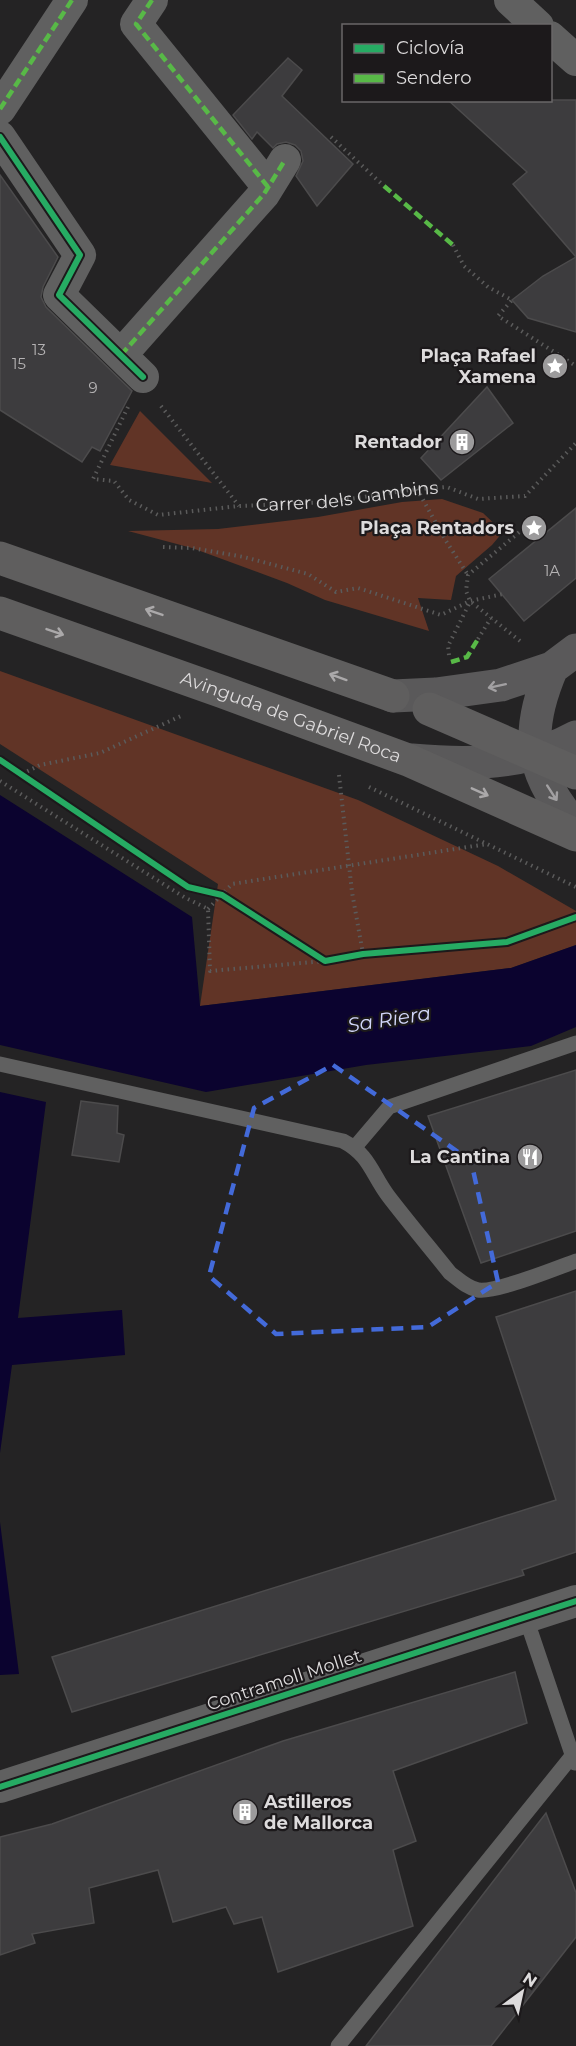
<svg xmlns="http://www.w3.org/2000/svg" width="576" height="2046" viewBox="0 0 576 2046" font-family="Montserrat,sans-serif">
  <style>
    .green { fill: #613426 }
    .water { fill: #0b032f }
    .building { fill: #3d3c3e; stroke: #4c4b4c; stroke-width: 1.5 }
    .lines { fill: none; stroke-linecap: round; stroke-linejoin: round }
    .path { stroke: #5b5b5b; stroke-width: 4; stroke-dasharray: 1.5 4.5; stroke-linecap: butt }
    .lane { stroke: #606060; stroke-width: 15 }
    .street { stroke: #606060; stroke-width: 32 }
    .secondary { stroke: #5a595a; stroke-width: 33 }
    .highway { stroke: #5f5e5e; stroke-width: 33 }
    .quiet { stroke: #58b947; stroke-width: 4.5; stroke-dasharray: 9 4.5; stroke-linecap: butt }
    .cycleway-casing { stroke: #1c191b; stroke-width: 10 }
    .cycleway { stroke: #26ab63; stroke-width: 6 }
    .oneway { stroke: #aba9aa }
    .oneway2 { stroke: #a2a0a2 }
    .marked { fill: none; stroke: #436ad9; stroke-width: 4.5; stroke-dasharray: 12 8; stroke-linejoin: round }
    .labels { text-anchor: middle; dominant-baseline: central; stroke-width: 4.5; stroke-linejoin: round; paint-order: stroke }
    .number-label { font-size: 15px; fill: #b5b3b4 }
    .poi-label { font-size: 18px; font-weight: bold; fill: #dddbdc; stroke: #1c191b; text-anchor: end }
    .street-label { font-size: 18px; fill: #dddbdc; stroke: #1c191b }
    .water-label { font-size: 20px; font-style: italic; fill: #d2d7fa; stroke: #1c191b }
  </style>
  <rect width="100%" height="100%" fill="#242324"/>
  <!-- green -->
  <path class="green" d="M 140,411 L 212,483 L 110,465 Z
    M 442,499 L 483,513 L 503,532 L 492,545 L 456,576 L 451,600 L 418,598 L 429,631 L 325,600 L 287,583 L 192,548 L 128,531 L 218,529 L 318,517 L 402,502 Z
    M 0,671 L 358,800 L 498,866 L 576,911 L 576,945 L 511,968 L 200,1006 L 218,884 L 0,744 Z"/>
  <!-- water -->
  <path class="water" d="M 0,795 L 192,917 L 200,1006 L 511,968 L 576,945 L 576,1027 L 531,1046 L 366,1065 L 206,1092 L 0,1045 Z
    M 0,1092 L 46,1102 L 18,1318 L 122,1310 L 125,1355 L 12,1365 L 0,1453 Z
    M 0,1522 L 19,1674 L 0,1675 Z"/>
  <!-- building -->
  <path class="building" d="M 288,58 L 302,70 L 282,96 L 353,164 L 317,206 L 296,176 L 303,161 L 301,151 L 295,145 L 286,142 L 277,144 L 273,148 L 257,132 L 252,139 L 233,115 Z
    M 448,100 L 576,100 L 576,257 L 513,184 L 527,172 Z
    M 0,175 L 58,257 L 43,287 L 41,297 L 46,307 L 132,391 L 100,451 L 92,447 L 82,462 L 0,410 Z
    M 576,257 L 576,332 L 528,318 L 512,300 L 543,276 Z
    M 487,387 L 513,423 L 441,480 L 421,458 Z
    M 576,508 L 576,578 L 524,621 L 489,579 Z
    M 576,1070 L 576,1231 L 481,1263 L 428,1116 Z
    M 81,1101 L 118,1106 L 117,1133 L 124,1135 L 119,1162 L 72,1155 Z
    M 576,1291 L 576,1552 L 522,1570 L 524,1575 L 72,1712 L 52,1657 L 556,1500 L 496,1317 Z
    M 515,1672 L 527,1723 L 393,1771 L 416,1841 L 393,1850 L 413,1926 L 278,1972 L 262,1917 L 234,1924 L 226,1907 L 173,1922 L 158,1870 L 89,1888 L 94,1923 L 32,1934 L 35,1943 L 0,1955 L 0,1837 L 52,1824 L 283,1741 Z
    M 546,1813 L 576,1893 L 576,1937 L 491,2046 L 366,2046 Z"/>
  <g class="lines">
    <!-- path -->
    <g class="path">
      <path d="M 331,137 L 384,186"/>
      <path d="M 453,245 L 464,266 L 488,287 L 512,300 L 498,316 L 576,366"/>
      <path d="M 161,406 L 239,506"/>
      <path id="s1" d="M 128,407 L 93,479 L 114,481 L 129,500 L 158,515 L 239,506 L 329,502 L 417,489 L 447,487 L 478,499 L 525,496 L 576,443"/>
      <path d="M 417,489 L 446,541 L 468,575"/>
      <path d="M 163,547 L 192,548 L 244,557 L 308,574 L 336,592 L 358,588 L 441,615 L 470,601 L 503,594"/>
      <path d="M 478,639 L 491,618"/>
      <path d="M 520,641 L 470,601 L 466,591 L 468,575 L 541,514"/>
      <path d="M 449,655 L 448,646 L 470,602"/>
      <path d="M 22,774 L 40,765 L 100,753 L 181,716"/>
      <path d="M 339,775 L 352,892 L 363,954"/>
      <path d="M 0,781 L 184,897 L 208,909 L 210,971 L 325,961"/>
      <path d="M 369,787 L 576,887"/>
      <path d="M 208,909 L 232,884 L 487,844"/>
    </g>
    <!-- lane -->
    <path class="lane" d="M 0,1064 L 343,1141 C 370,1155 372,1175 389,1197 C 409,1223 430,1248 450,1273 C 458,1279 467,1288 478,1290 C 496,1293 556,1268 576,1261
      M 355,1147 L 389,1107 L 576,1043
      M 526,1618 L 575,1763
      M 338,2046 L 572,1756"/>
    <!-- street -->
    <path class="street" d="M 152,0 L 136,24 L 268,187
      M 510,0 L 538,26
      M 550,37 L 576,60
      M 0,109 L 72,0
      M 0,137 L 80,255 L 59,295 L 143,377
      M 121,355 L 264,194 L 285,160
      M 0,1787 L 576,1601"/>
    <!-- secondary -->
    <path class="secondary" d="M 552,668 C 524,733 529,773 576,827
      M 393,696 L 436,694 L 501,685 L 552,668 L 576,650
      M 412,760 C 468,765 526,765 576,737"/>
    <!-- highway -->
    <g class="highway">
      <path d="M 0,558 L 393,696"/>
      <path id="s2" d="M 0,613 L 223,692 L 408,760 L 576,835"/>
      <path d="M 429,709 L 576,773"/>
    </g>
    <!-- quiet -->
    <path class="quiet" d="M 152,0 L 136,24 L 268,187
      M 0,109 L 72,0
      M 384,186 L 453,245
      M 121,355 L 264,194 L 285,160
      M 451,662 L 467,657 L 478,639"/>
    <!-- cycleway casing -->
    <g class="cycleway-casing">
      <path id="cycleway" d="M 0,137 L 80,255 L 59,295 L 143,377
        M 0,760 L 188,887 L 222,895 L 325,961 L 363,954 L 507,942 L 576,917
        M 0,1787 L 576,1601"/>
    </g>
    <!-- cycleway -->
    <use href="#cycleway" class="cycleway"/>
  </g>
  <!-- one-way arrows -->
  <defs><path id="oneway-shaft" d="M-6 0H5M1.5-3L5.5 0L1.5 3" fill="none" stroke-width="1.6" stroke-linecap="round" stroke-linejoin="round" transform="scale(1.5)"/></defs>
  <g class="oneway">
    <use href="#oneway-shaft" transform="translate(154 612) rotate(-161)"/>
    <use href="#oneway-shaft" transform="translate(55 632) rotate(19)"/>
    <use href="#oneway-shaft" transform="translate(338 677) rotate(-160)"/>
    <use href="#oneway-shaft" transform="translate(480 792) rotate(24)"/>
  </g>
  <g class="oneway2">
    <use href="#oneway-shaft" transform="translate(497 686) rotate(168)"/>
    <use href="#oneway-shaft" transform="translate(552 793) rotate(57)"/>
  </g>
  <!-- marked area -->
  <path class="marked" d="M 333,1065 L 471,1161 L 498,1282 L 428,1327 L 276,1334 L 209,1276 L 254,1108 Z"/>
  <!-- icons -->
  <defs>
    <g id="sight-disc" transform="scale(1.35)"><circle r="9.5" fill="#9c9b9c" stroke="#1c191b"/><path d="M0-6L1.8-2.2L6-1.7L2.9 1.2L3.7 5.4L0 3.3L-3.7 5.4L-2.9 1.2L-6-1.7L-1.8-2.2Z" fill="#fff"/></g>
    <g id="building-disc" transform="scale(1.35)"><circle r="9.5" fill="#9c9b9c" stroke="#1c191b"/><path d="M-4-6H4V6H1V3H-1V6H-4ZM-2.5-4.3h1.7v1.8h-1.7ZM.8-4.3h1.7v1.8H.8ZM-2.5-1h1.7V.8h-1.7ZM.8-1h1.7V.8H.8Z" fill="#fff"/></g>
    <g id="restaurant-disc" transform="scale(1.35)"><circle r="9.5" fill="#9c9b9c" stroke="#1c191b"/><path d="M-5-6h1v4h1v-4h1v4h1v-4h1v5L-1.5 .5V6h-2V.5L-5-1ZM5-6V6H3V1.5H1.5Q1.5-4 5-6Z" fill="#fff"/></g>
  </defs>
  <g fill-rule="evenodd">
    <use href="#sight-disc" x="555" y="366"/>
    <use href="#building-disc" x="462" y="442"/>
    <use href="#sight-disc" x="534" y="528"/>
    <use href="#restaurant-disc" x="530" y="1157"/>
    <use href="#building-disc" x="245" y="1812"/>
  </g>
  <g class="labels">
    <!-- number labels -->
    <g class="number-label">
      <text x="39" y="349">13</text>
      <text x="19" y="363">15</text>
      <text x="93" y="387">9</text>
      <text x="552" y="570">1A</text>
    </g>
    <!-- poi labels -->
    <g class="poi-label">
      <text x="536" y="356">Plaça Rafael<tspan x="536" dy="21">Xamena</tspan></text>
      <text x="442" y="442">Rentador</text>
      <text x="514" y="528">Plaça Rentadors</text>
      <text x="510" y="1157">La Cantina</text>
      <text x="264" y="1802" text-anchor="start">Astilleros<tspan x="264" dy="21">de Mallorca</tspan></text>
    </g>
    <!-- street labels -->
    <g class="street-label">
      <text stroke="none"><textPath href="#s1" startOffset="348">Carrer dels Gambins</textPath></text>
      <text stroke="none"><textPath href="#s2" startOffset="309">Avinguda de Gabriel Roca</textPath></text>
      <text transform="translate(284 1680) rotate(-18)">Contramoll Mollet</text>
    </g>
    <!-- water labels -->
    <g class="water-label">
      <text transform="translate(389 1019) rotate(-9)">Sa Riera</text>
    </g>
  </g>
  <!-- legend -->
  <rect x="342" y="24" width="210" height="78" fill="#1c191b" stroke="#696768" stroke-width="1.5"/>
  <rect x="354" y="44" width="30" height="9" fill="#26ab63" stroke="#696768" stroke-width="1.5"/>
  <text x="396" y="54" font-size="18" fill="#dddbdc">Ciclovía</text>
  <rect x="354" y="74" width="30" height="9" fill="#58b947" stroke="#696768" stroke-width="1.5"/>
  <text x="396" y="84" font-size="18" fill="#dddbdc">Sendero</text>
  <!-- north arrow -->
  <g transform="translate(522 1992) rotate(33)" stroke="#1c191b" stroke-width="4.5" paint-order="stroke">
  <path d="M0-4.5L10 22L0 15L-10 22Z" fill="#dddbdc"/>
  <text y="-9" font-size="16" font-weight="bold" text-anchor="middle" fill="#dddbdc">N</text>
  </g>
</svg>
